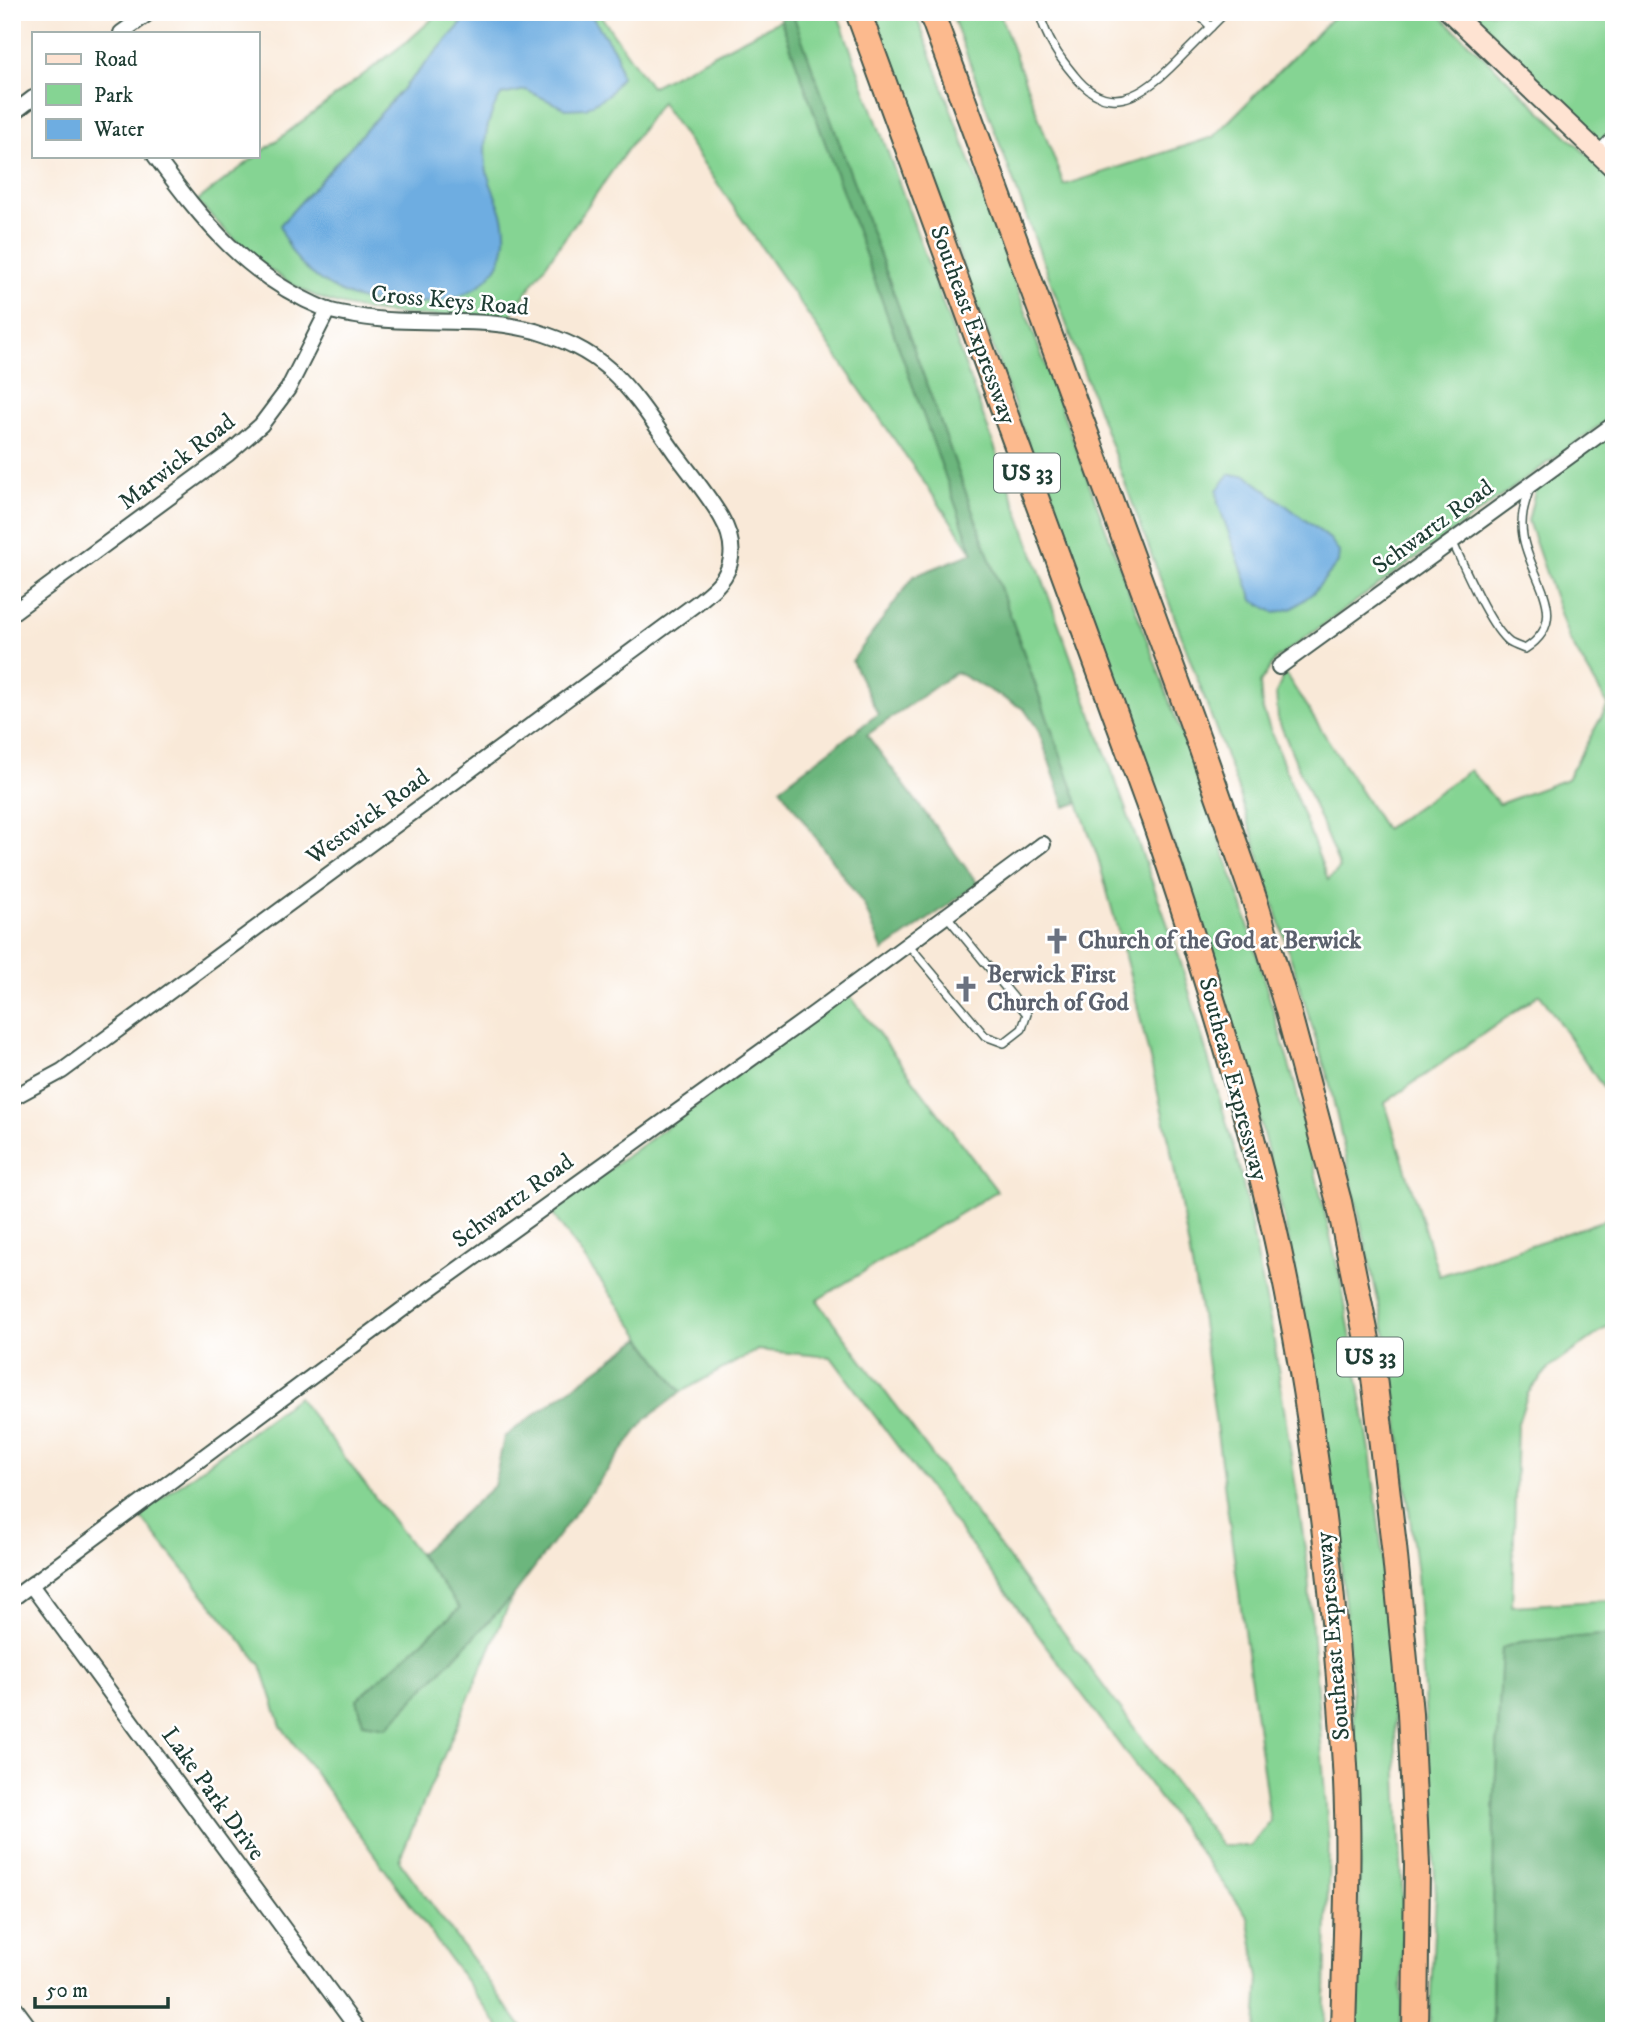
<svg xmlns="http://www.w3.org/2000/svg" width="1626" height="2043" font-family="'IM FELL DW Pica',serif">
<style>
.green{fill:#85d493;stroke:#528864;stroke-width:2}
.forest{fill:#6cb67d;stroke:#467a58;stroke-width:2}
.water{fill:#6eade1;stroke:#46758a;stroke-width:2}
.lines{fill:none;stroke-linecap:round;stroke-linejoin:round}
.lane-casing{stroke:#40574d;stroke-width:10}
.street-casing{stroke:#40574d;stroke-width:18}
.secondary-casing{stroke:#40574d;stroke-width:23}
.highway-casing{stroke:#40574d;stroke-width:28}
.lane{stroke:#fff;stroke-width:7}
.street{stroke:#fff;stroke-width:14}
.secondary{stroke:#fee3d2;stroke-width:19}
.highway{stroke:#fcba8e;stroke-width:24}
.labels{text-anchor:middle;dominant-baseline:central;stroke-width:5;stroke-linejoin:round;paint-order:stroke}
.shield{fill:#fff;stroke:#627771;stroke-width:2}
.shield-label{font-size:23px;font-weight:bold;fill:#1f3d34}
.street-label{font-size:24px;fill:#1f3d34;stroke:#fff}
.worship-label{font-size:24px;font-weight:bold;fill:#5b616d;stroke:#fff;text-anchor:start}
</style>
<rect width="100%" height="100%" fill="#fff"/>
<filter id="ink" filterUnits="userSpaceOnUse"><feTurbulence type="fractalNoise" baseFrequency=".0143" numOctaves="2"/><feDisplacementMap in="SourceGraphic" scale="14" xChannelSelector="R" yChannelSelector="G"/><feConvolveMatrix kernelMatrix="1 2 1 2 8 2 1 2 1" color-interpolation-filters="sRGB"/></filter>
<filter id="wash" filterUnits="userSpaceOnUse"><feTurbulence type="fractalNoise" baseFrequency=".00686" numOctaves="4" result="noise"/><feDisplacementMap in="SourceGraphic" scale="28" xChannelSelector="R" yChannelSelector="G"/><feGaussianBlur stdDeviation="1.57" result="paint"/><feColorMatrix in="noise" values="0 0 0 0 0 0 0 0 0 0 0 0 0 0 0 0 0 1.4 0 .05"/><feComposite in="paint" operator="in"/></filter>
<g filter="url(#wash)">
<rect width="100%" height="100%" fill="#f9e9d8"/>
<g class="green">
<path d="M440,12H598L651,87L781,20L973,553L661,102L509,317C453,316 393,319 338,304C281,289 236,243 197,201L409,40Z"/>
<path d="M792,12H837L1179,956L1240,1170L1273,1335L1307,1562L1329,1845L1324,2031H1256L1259,1978L1248,1917L831,1357L757,1350L681,1392L551,1212L848,993L997,1191L817,1300L1222,1846H1251L1270,1821L1201,1315L1169,1140L1130,975L1098,858Z"/>
<path d="M870,12H915L1182,735L1242,904L1295,1085L1342,1287L1370,1450L1390,1620L1403,1906L1401,2031H1356C1368,1768 1344,1504 1290,1247C1244,1030 1167,822 1091,615C1018,414 944,213 870,12Z"/>
<path d="M951,12H999L1064,185L1213,137L1338,12H1436L1614,180V415L1276,659L1260,683L1262,708L1328,880L1340,868L1278,719L1276,693L1285,673L1385,829L1470,770L1499,804L1567,779L1608,705L1569,639L1528,521L1536,487L1614,432V1104L1540,994L1385,1103L1439,1276L1602,1221L1614,1213V1322L1549,1368L1528,1393L1517,1426L1512,1606L1614,1600V1634L1520,1642L1502,1648L1494,1814L1492,2031H1429L1436,1893L1417,1575L1390,1354L1329,1081L1238,789Z"/>
<path d="M1461,12H1614V157Z"/>
<path d="M298,1397L460,1608L357,1699L363,1723L387,1727L512,1597L399,1860L525,2031H502L281,1726L261,1665L139,1515Z"/>
</g>
<g class="forest">
<path d="M778,12H792L1078,803L1065,807L1038,729L1024,709L956,672L867,735L978,884L883,951L864,905L780,788L878,714L852,661L914,576L973,553Z"/>
<path d="M641,1338L681,1392L646,1419L512,1597L387,1727L363,1723L357,1699L460,1608L419,1554L494,1486L504,1437Z"/>
<path d="M1614,1634V2031H1492L1494,1814L1502,1648L1520,1642Z"/>
</g>
<g class="water">
<path d="M472,12H589L616,53L621,77L609,94L586,108L566,109L526,90L501,95C487,117 483,140 486,166C488,185 501,203 504,222C512,269 476,298 432,302C404,304 370,306 343,293C310,277 291,260 280,225Z"/>
<path d="M1229,475H1246L1330,539L1339,552L1338,563L1313,593L1293,608L1275,613L1253,600L1218,503L1217,490Z"/>
</g>
</g>
<g filter="url(#ink)">
<g class="lines">
<g class="lane-casing">
<g id="lane">
<path d="M1042,12L1040,15C1047,39 1058,56 1074,75C1113,125 1152,87 1184,54C1198,40 1212,26 1226,12"/>
<path d="M1196,12L1211,27"/>
<path d="M1597,151L1614,133"/>
<path d="M1452,541C1464,566 1489,626 1509,642C1513,645 1520,647 1525,649C1574,618 1529,577 1523,536C1520,518 1524,505 1530,488"/>
<path d="M908,944L985,1036L1004,1043L1022,1029L1027,1014L946,915"/>
</g>
</g>
<g class="street-casing">
<g id="street">
<path d="M121,33L150,12"/>
<path d="M12,114L33,98"/>
<path d="M12,613L228,454L261,425L288,389L328,310"/>
<path d="M1279,667L1614,424"/>
<path d="M12,1098L62,1071L697,603C713,590 728,579 731,558C733,544 728,529 721,517C708,495 691,474 675,453C655,425 636,394 610,370C587,350 564,340 535,331C478,315 415,327 356,316C346,314 335,313 325,309C246,276 204,222 155,156"/>
<path d="M31,1585L359,2031"/>
<path d="M12,1599L411,1303L816,1012L1043,844"/>
<path d="M12,2004L32,2031"/>
</g>
</g>
<g class="secondary-casing">
<path id="secondary" d="M1450,12L1614,168"/>
</g>
<g class="highway-casing">
<g id="highway">
<path d="M858,12L1153,817C1189,923 1223,1030 1252,1138C1307,1344 1334,1569 1346,1782C1350,1865 1345,1948 1343,2031"/>
<path d="M931,12L1200,744L1255,901L1287,1007L1339,1202L1373,1369L1394,1546L1410,1713L1417,1865L1415,2031"/>
</g>
</g>
<use href="#lane" class="lane"/>
<use href="#street" class="street"/>
<use href="#secondary" class="secondary"/>
<use href="#highway" class="highway"/>
</g>
</g>
<defs>
<g id="church-bare" transform="scale(2.1)"><path d="M-1.2-6h2.4v3.5h3.3v2.4h-3.3V6h-2.4V-.1h-3.3v-2.4h3.3Z" fill="#6b7280" stroke="#fff" stroke-width="2.5" paint-order="stroke"/></g>
</defs>
<g fill-rule="evenodd">
<use href="#church-bare" x="1057" y="941"/>
<use href="#church-bare" x="966" y="989"/>
</g>
<g class="labels">
<g class="shield">
<rect x="994" y="453.5" width="66" height="39" rx="5"/>
<rect x="1337" y="1337.5" width="66" height="39" rx="5"/>
</g>
<g class="shield-label">
<text x="1027" y="473">US 33</text>
<text x="1370" y="1357">US 33</text>
</g>
<g class="street-label">
<text transform="translate(450 301) rotate(5)">Cross Keys Road</text>
<text transform="translate(973 325) rotate(70)">Southeast Expressway</text>
<text transform="translate(177 462) rotate(-38)">Marwick Road</text>
<text transform="translate(1433 527) rotate(-36)">Schwartz Road</text>
<text transform="translate(368 817) rotate(-36)">Westwick Road</text>
<text transform="translate(1233 1079) rotate(75)">Southeast Expressway</text>
<text transform="translate(513 1201) rotate(-36)">Schwartz Road</text>
<text transform="translate(1333 1636) rotate(-95)">Southeast Expressway</text>
<text transform="translate(213 1794) rotate(54)">Lake Park Drive</text>
</g>
<g class="worship-label">
<text x="1078" y="941">Church of the God at Berwick</text>
<text x="987" y="975">Berwick First<tspan x="987" dy="28">Church of God</tspan></text>
</g>
</g>
<rect width="1626" height="2043" fill="none" stroke="#fff" stroke-width="42"/>
<rect x="32" y="32" width="228" height="126" fill="#ffffff" stroke="#a5b1ae" stroke-width="2"/>
<rect x="46" y="54" width="35" height="10" fill="#fee3d2" stroke="#a5b1ae" stroke-width="2"/>
<text x="94" y="66" font-size="21" fill="#1f3d34">Road</text>
<rect x="46" y="84" width="35" height="21" fill="#85d493" stroke="#a5b1ae" stroke-width="2"/>
<text x="94" y="102" font-size="21" fill="#1f3d34">Park</text>
<rect x="46" y="119" width="35" height="21" fill="#6eade1" stroke="#a5b1ae" stroke-width="2"/>
<text x="94" y="136" font-size="21" fill="#1f3d34">Water</text>
<path d="M35 1997v10h133v-10" fill="none" stroke="#1f3d34" stroke-width="3.5"/>
<text x="46" y="1997" font-size="21" fill="#1f3d34" stroke="#ffffff" stroke-width="5" paint-order="stroke">50 m</text>
</svg>
